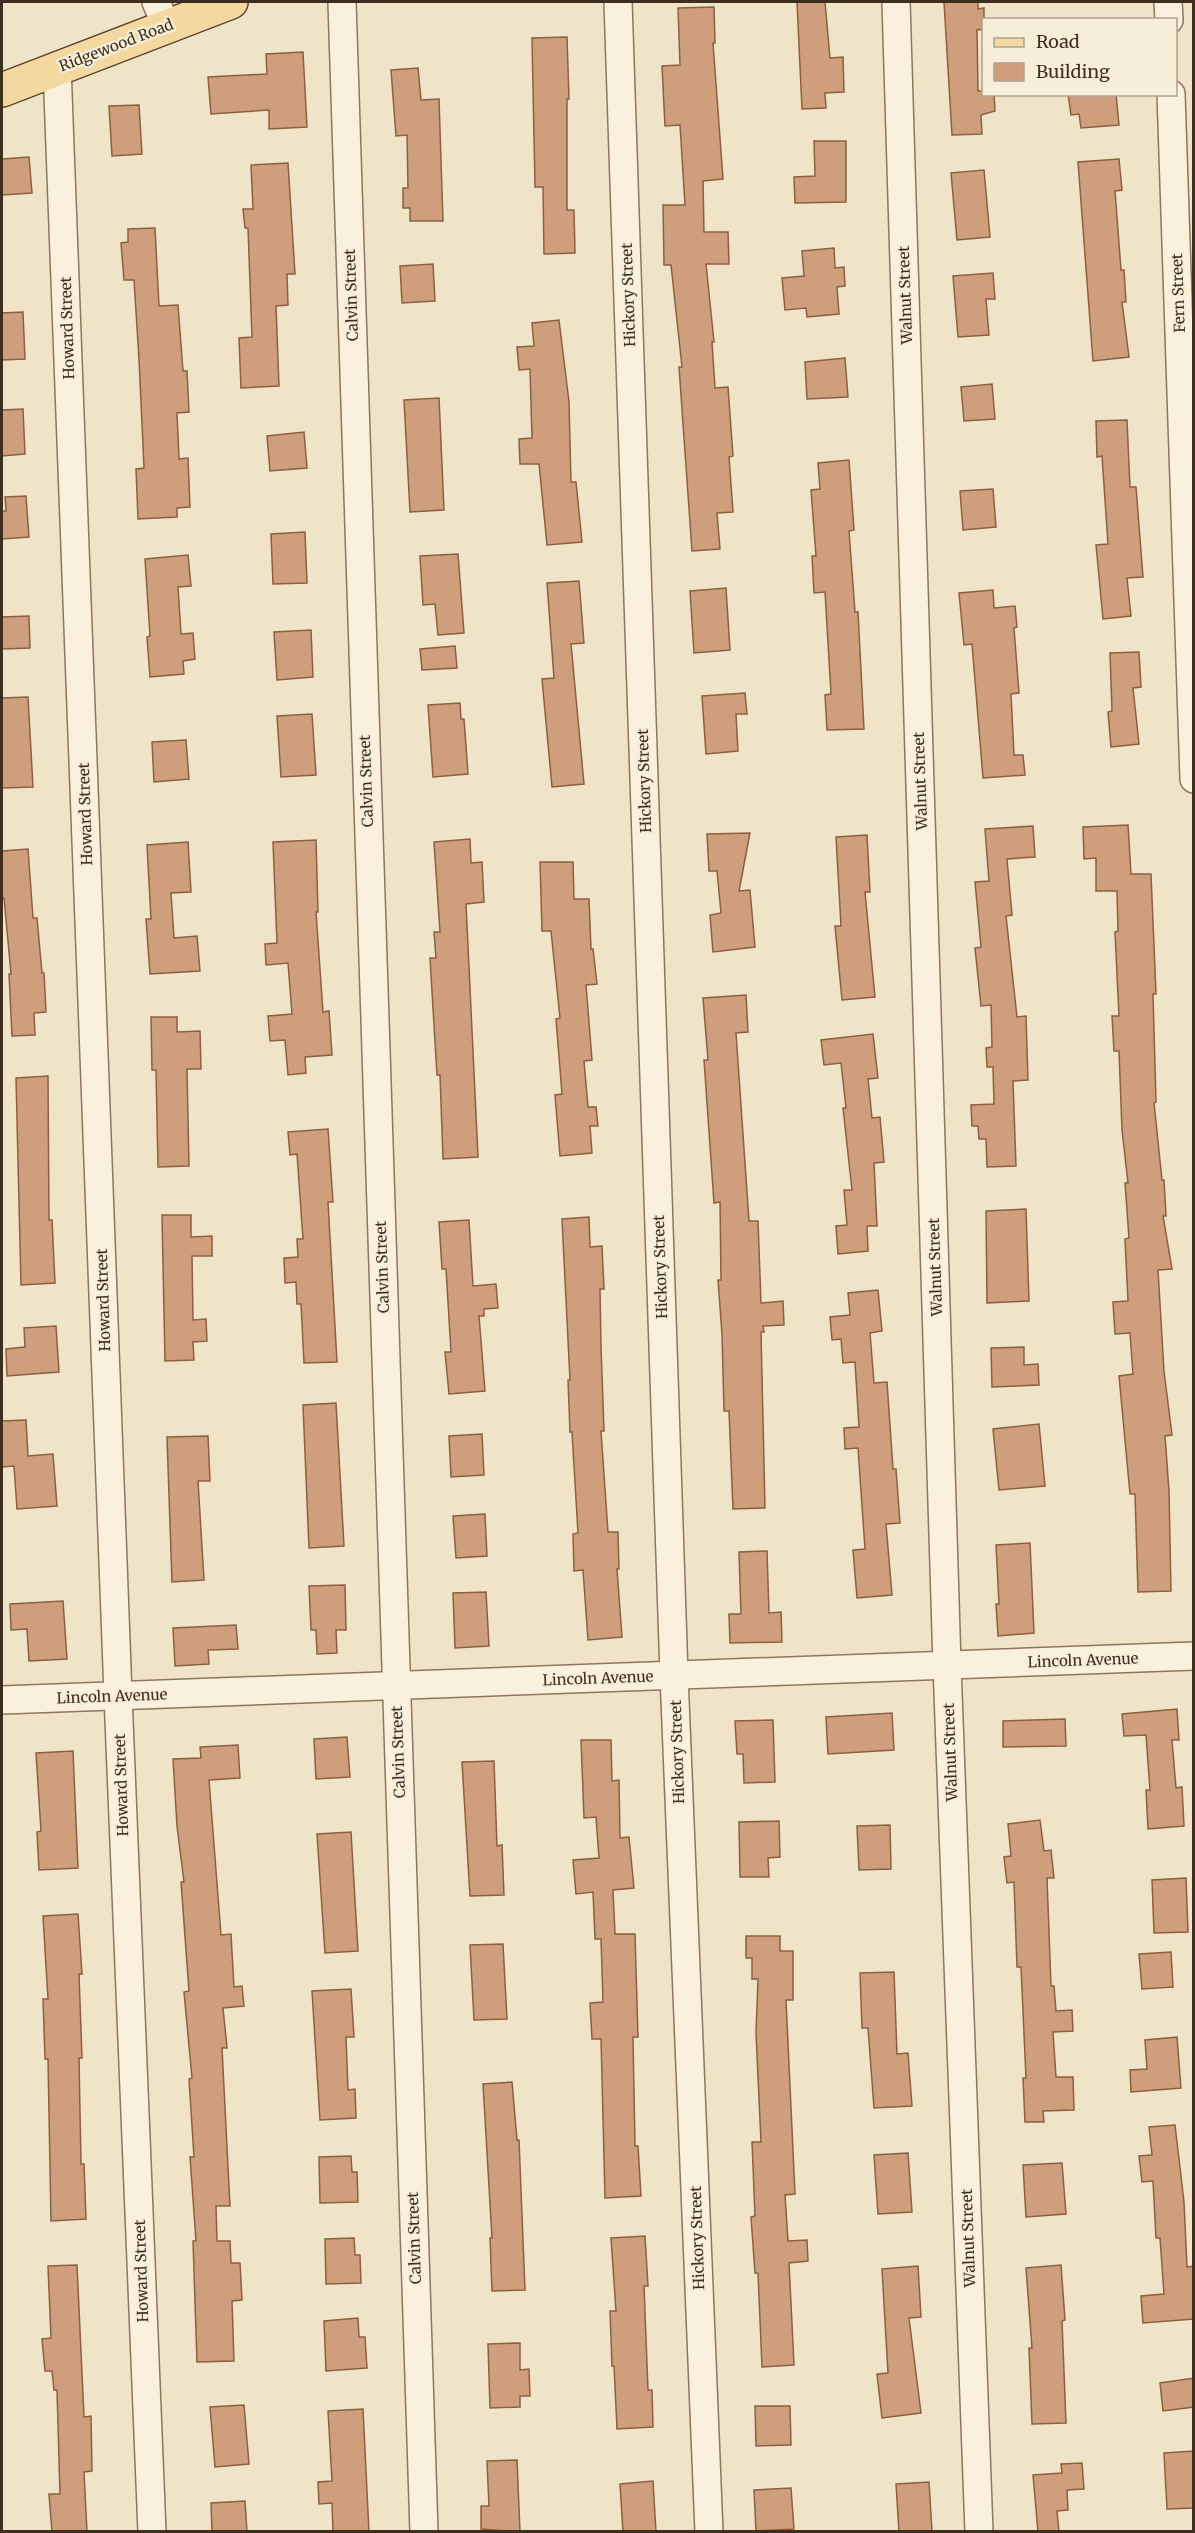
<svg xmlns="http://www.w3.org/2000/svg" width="1195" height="2533" font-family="Merriweather,serif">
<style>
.building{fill:#cf9f7d;stroke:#8d5f41;stroke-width:1.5}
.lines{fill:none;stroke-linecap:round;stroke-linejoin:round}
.minor-casing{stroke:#8d765c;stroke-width:30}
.major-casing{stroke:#5b4430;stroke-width:36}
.minor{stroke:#faf1dc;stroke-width:27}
.major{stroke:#f3d9a0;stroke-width:33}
.labels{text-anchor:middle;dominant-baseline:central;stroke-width:4.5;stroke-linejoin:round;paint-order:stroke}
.street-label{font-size:15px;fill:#3d2e20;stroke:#f7eed8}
</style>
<rect width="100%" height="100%" fill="#f0e4c8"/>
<g class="building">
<path d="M797,2H825L830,58L843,57L844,92L825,93L826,108L802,109Z"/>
<path d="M944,2H978V9L984,8V29L977,30L978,91H984V94H994L995,111L981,115L982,134L952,135Z"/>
<path d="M714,7L715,43H713L723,179L703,181L704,232H728L729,264H706L714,342H712L715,388L728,387L733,456L729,457L733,512L717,513L720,549L692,551L679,367H682L671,265H664L663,205H685L680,125L665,126L662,66L680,65L678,8Z"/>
<path d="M567,37L569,99H567V210H574L575,253L544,254L543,187H535L532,38Z"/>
<path d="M303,52L307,127L269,129V110L211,114L208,77L267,74L266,54Z"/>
<path d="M418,68L421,100L439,99L443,221H410V208H403V188H408L407,135L396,136L391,70Z"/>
<path d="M1068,94H1116L1119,125L1081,128L1079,114L1071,115Z"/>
<path d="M139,105L142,154L112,156L109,106Z"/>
<path d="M814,141H846V202L795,203L794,177L815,176Z"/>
<path d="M29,157L32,193L2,195V159Z"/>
<path d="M1119,159L1122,190L1115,191L1121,270H1124L1126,302H1122L1129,357L1093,361L1078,162Z"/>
<path d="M288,163L295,274H287L288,305L276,306L279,386L241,388L239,338L252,337L248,228H245L243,209H253L251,165Z"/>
<path d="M984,170L990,237L957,240L951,173Z"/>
<path d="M155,228L159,306L178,305L183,371H187L189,412L177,413L179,459L188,458L190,507L177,508V517L138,519L136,469L144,468L139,359L134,280H124L121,243L128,242V229Z"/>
<path d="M834,248L835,268L844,267L845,286L837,287L839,314L807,317L806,308L785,310L782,278L804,276L802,251Z"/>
<path d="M433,264L435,301L402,303L400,266Z"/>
<path d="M993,273L995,299H986L989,335L958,337L953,276Z"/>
<path d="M23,312L25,359L2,360V313Z"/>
<path d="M559,320L569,402L571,482H576L582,542L547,545L539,464H520L519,439L532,438L530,369L519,370L517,347L534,346L532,323Z"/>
<path d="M845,358L848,397L807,399L805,362Z"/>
<path d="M992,384L995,419L964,421L961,387Z"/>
<path d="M439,398L444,510L410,512L404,400Z"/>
<path d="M23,409L25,454L2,456V410Z"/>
<path d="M1127,420L1130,487H1136L1143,577L1127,578L1131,616L1103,619L1096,545L1108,544L1102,456L1097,457L1096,421Z"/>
<path d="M304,432L307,468L270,471L267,436Z"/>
<path d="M849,460L854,530L849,531L855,612H858L864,729L827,730L825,695L831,694L825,592L814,593L812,556H816L811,490L820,489L818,463Z"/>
<path d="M993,489L996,527L963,530L960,491Z"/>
<path d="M26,496L29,537L2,539V511H6L5,497Z"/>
<path d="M305,532L307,583L273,584L271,534Z"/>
<path d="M458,554L464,633L438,635L435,604L423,605L420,556Z"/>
<path d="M188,555L191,586L178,587L181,634L193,633L195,659L183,661L184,674L150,677L147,637L150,636L145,559Z"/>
<path d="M579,581L584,643L571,644L584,784L552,787L542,679L554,678L547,583Z"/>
<path d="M726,588L730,650L694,653L690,591Z"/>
<path d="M993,590L994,608L1015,606L1017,627L1014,628L1019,693L1011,694L1014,755H1023L1025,775L983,778L972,644L964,645L959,593Z"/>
<path d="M29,616L30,648L2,649V617Z"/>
<path d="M311,630L313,677L277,680L274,632Z"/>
<path d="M455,646L457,668L422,670L420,649Z"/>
<path d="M1139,652L1141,687L1133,688L1139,744L1111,747L1108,712L1112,711L1110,653Z"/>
<path d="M745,693L747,714H736L738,751L706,754L702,696Z"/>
<path d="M28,697L33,787L2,788V698Z"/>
<path d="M460,703L461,719H464L468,774L433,777L428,705Z"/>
<path d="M312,714L316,775L281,777L277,716Z"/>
<path d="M186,740L189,779L154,782L152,742Z"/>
<path d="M1128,825L1131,874H1151L1156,994H1153L1156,1102L1154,1103L1162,1180H1164L1166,1216H1163L1172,1269L1158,1270L1164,1371L1172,1435L1165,1436L1169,1491L1171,1591L1138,1592L1135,1494H1130L1119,1376L1133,1374L1130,1333L1115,1334L1113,1302L1128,1301L1125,1239L1129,1238L1125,1183H1128L1122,1130L1119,1051H1114L1112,1016H1119L1115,932L1118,931L1117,891H1096V858L1084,859L1083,827Z"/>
<path d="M1033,826L1035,857L1007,859L1012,915L1006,916L1017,1017L1026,1016L1028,1080L1013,1081L1016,1166L987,1167L986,1139H979L978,1126H972L971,1105L994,1104L993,1067H987L986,1048L992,1047L991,1005L981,1006L975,948L981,947L975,882L989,881L985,829Z"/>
<path d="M750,833L739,891L750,890L755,947L713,952L710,915L721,913L717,871H709L707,834Z"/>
<path d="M867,835L870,892H865L875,997L842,1000L835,926H841L836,837Z"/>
<path d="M470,839L471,863L482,862L484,902L466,904L478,1157L443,1159L440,1075H437L430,958H436L434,932H440L434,842Z"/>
<path d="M316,840L318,912H316L323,1012L329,1011L332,1055L305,1057L306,1073L288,1075L285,1040L270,1041L268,1016L292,1014L288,963L266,965L265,944L277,943L273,842Z"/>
<path d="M188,842L191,892L171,893L174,938L197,936L200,971L150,974L146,919H151L147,845Z"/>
<path d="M28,849L33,918H37L42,973H44L46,1012L34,1013L35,1035L12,1036L9,974H11L4,898H2V851Z"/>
<path d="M540,862H573L574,899H589L591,949H593L597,984L586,985L592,1060L584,1061L588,1107H596L598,1126H590L592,1153L560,1156L555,1095L562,1094L556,1019L560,1018L551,931H542Z"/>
<path d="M746,995L748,1032L736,1033L749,1221H758L761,1303L783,1301L784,1325L763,1326L764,1332H761L765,1508L733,1509L729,1411H724L722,1334L718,1280H721L720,1202L714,1203L704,1060H708L703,998Z"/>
<path d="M151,1017H177V1032L200,1031L201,1069H187L189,1166L158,1167L156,1070H152Z"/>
<path d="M873,1034L878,1078L868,1079L872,1118L880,1117L884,1162L874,1163L877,1226H867L868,1251L838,1254L836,1226L847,1225L844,1190H852L843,1108H846L841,1063L824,1065L821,1040Z"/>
<path d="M48,1076L49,1220H52L55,1283L21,1285L16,1078Z"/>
<path d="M328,1129L333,1202H328L337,1362L304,1363L301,1304H297L296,1282L285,1283L284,1258L298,1257L297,1239H303L297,1154L290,1155L288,1132Z"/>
<path d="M1026,1209L1029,1301L987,1303L986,1211Z"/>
<path d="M162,1215H191V1237L212,1236V1256H192L193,1320L206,1319L207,1341L193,1342L194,1360L165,1361Z"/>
<path d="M589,1217L590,1247L602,1246L604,1289H600L601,1346L604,1431H601L608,1532H618L619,1569H617L622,1637L588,1640L583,1570L574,1571L573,1534L578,1533L572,1432H570L568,1380H570L562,1219Z"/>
<path d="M469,1220L473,1286L496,1284L498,1308L484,1309V1316H479L485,1391L449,1394L445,1352H451L446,1269H442L439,1222Z"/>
<path d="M878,1290L882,1331L870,1333L874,1383L887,1382L893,1469H896L900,1523L886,1524L892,1595L857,1598L853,1550L865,1549L858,1448L845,1449L844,1428L859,1427L855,1362L843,1363L841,1339L832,1340L830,1317L850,1315L848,1293Z"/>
<path d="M56,1326L59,1372L7,1376L6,1349L25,1347L24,1328Z"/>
<path d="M1024,1347V1365L1038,1364L1039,1385L992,1387L991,1348Z"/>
<path d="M336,1403L344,1546L309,1548L303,1405Z"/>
<path d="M26,1420L28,1456L53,1454L57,1506L17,1509L14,1466L2,1467V1421Z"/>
<path d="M1039,1424L1045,1486L999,1490L993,1429Z"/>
<path d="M482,1434L484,1475L451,1477L449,1436Z"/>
<path d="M208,1436L210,1481H198L204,1580L172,1582L167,1437Z"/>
<path d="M485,1514L487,1556L456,1558L453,1516Z"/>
<path d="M1030,1543L1034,1633L998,1636L996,1604H999L996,1545Z"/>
<path d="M767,1551L769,1613L781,1612L782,1642L730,1643L729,1614H741L739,1552Z"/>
<path d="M345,1585L346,1630H336L337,1653L317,1654L316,1630H311L309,1586Z"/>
<path d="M486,1592L489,1646L455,1648L453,1593Z"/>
<path d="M63,1601L67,1659L29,1661L27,1629L11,1630L10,1604Z"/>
<path d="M236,1625L238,1649L208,1650L209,1664L175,1666L173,1628Z"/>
<path d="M1177,1709L1179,1740H1172L1176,1788L1182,1787L1184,1826L1148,1829L1146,1790H1150L1146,1735L1124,1736L1122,1714Z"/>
<path d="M892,1713L894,1750L828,1754L826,1717Z"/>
<path d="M1065,1719L1066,1746L1003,1747V1721Z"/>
<path d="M773,1720L775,1782L744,1783L743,1754H737L735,1721Z"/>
<path d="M347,1737L350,1777L316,1779L314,1739Z"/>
<path d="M581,1740H611L612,1781L619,1780L620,1838L629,1837L634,1888L613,1890L615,1934H635L638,2037H633L635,2146H638L641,2196L605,2198L601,2039H592L590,2003L603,2002L601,1939H595L593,1892L576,1894L573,1860L599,1858L596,1817L584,1818Z"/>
<path d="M238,1745L240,1778L209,1780L221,1935L231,1934L234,1987L242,1986L244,2006L223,2008L227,2048H222L230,2206H216L217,2241H230L231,2263H240L242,2300L232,2301L234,2361L197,2362L193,2241H196L190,2157H194L189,2079L192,2078L184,1992L189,1991L181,1882H184L177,1826L173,1759L201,1758L200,1747Z"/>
<path d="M73,1751L78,1868L39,1870L37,1832L41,1831L36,1753Z"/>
<path d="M494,1761L497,1846L502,1845L504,1895L470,1896L462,1762Z"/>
<path d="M1040,1820L1044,1851L1051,1850L1054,1878H1047L1051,1986H1054L1056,2011L1072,2010L1073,2031L1053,2032L1056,2077H1073L1074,2110L1043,2111L1044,2122H1025L1023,2078H1026L1021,1967H1017L1014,1882L1007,1883L1004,1857L1011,1856L1008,1824Z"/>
<path d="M779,1821L780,1857L768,1858L769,1877H740L739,1822Z"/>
<path d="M890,1825L891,1869L859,1870L857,1826Z"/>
<path d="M351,1832L358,1951L325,1953L317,1834Z"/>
<path d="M1186,1878L1188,1932L1154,1933L1152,1880Z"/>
<path d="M78,1914L82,1974H79L82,2058H79L81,2164H84L86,2219L51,2221L48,2059H45L43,1999H48L43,1916Z"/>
<path d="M746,1936H780V1951H793V2000H786L795,2194L785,2195L788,2241L807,2240L808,2261L789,2263L794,2365L762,2367L758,2273H755L751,2217L755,2216L752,2142H761L756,2033L758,1979H752V1958H746Z"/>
<path d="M503,1944L507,2019L474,2020L470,1945Z"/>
<path d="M1171,1952L1173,1987L1142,1989L1139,1954Z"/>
<path d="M894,1972L897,2054L908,2053L912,2106L874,2108L868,2028H862L860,1973Z"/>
<path d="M351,1989L354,2037H346L348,2090L355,2089L356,2118L320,2120L312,1991Z"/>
<path d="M1177,2037L1181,2088L1131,2092L1130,2070L1147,2069L1145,2040Z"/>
<path d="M512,2082L517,2140H519L525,2290L492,2291L490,2238H492L483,2084Z"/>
<path d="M1175,2125L1184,2202L1187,2267L1194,2266V2319L1143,2323L1141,2296L1164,2294L1160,2238H1156L1153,2181L1142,2182L1139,2156L1152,2155L1149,2127Z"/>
<path d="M908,2153L912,2212L878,2214L874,2155Z"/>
<path d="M351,2156L352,2172H357L358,2202L320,2203L319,2157Z"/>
<path d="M1062,2163L1066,2214L1026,2217L1023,2165Z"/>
<path d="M645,2236L648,2286H644L648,2390H652L653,2427L617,2429L614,2366H612L610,2311H616L611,2238Z"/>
<path d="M354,2238L355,2255H360L361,2283L326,2284L325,2239Z"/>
<path d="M77,2265L84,2417L91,2416L92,2471L84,2472L87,2532H52L49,2494H60L57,2390H54L52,2371H45L42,2339L51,2338L48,2266Z"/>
<path d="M1061,2265L1065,2320L1062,2321L1066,2423L1032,2424L1029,2348H1032L1026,2268Z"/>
<path d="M918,2266L921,2317L909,2318L921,2413L882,2418L877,2374L888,2373L882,2269Z"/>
<path d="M358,2318L359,2337H365L367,2368L326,2371L324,2321Z"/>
<path d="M520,2343V2370L529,2369L530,2396H520V2407L490,2408L488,2344Z"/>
<path d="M1194,2378V2407L1163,2411L1160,2383Z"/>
<path d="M244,2405L249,2464L215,2467L210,2407Z"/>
<path d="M755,2406H790L791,2445L756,2446Z"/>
<path d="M363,2409L369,2532H333L332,2503L319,2504L318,2482L332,2481L328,2411Z"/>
<path d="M1194,2451V2508L1167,2509L1164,2453Z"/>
<path d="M517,2460L520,2532L481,2529V2506H489L487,2461Z"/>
<path d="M1082,2463L1084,2489L1067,2490L1068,2510L1057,2511L1059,2532H1038L1033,2475L1062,2473L1061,2464Z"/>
<path d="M653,2481L656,2532H623L620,2484Z"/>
<path d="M929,2482L932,2532H899L896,2484Z"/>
<path d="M791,2488L794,2529L756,2531L754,2490Z"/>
<path d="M245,2501L247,2532H212L211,2503Z"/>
</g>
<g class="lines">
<g class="minor-casing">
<g id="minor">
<path d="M156,2L166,25"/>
<path d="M342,2L424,2532"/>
<path d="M618,2L674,1675L709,2532"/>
<path d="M896,2L947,1665L979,2532"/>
<path d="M1168,2L1169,20"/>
<path d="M57,67L118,1695L152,2532"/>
<path d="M1171,94L1194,779"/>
<path d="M2,1700L1194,1656"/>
</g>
</g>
<g class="major-casing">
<path id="major" d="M2,90L231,2"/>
</g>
<use href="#minor" class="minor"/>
<use href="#major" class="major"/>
</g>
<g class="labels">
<g class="street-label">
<text transform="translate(116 45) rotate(-21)">Ridgewood Road</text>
<text transform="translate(1178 293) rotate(-92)">Fern Street</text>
<text transform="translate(351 295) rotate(-92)">Calvin Street</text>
<text transform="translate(628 295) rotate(-92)">Hickory Street</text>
<text transform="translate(905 295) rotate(-92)">Walnut Street</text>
<text transform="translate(67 328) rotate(-92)">Howard Street</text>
<text transform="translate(366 781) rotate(-92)">Calvin Street</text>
<text transform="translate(644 781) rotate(-92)">Hickory Street</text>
<text transform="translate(920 781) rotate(-92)">Walnut Street</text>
<text transform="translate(85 814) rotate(-92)">Howard Street</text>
<text transform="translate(382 1267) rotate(-92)">Calvin Street</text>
<text transform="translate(660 1267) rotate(-92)">Hickory Street</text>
<text transform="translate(935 1267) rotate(-92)">Walnut Street</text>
<text transform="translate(103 1300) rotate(-92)">Howard Street</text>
<text transform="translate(1083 1660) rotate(-2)">Lincoln Avenue</text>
<text transform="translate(598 1678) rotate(-2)">Lincoln Avenue</text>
<text transform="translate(112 1696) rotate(-2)">Lincoln Avenue</text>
<text transform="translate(398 1752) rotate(-92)">Calvin Street</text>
<text transform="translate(677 1752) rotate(-92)">Hickory Street</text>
<text transform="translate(950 1752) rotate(-92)">Walnut Street</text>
<text transform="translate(121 1785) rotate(-92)">Howard Street</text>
<text transform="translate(414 2238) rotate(-92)">Calvin Street</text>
<text transform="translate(697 2238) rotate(-92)">Hickory Street</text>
<text transform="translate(968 2238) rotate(-92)">Walnut Street</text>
<text transform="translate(141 2271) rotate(-92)">Howard Street</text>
</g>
</g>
<rect width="1195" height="2533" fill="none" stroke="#3d2e20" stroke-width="6"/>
<rect x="982" y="18" width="195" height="78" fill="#f7eed8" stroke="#ada18e" stroke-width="1.5"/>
<rect x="994" y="38" width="30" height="9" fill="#f3d9a0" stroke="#ada18e" stroke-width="1.5"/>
<text x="1036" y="48" font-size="18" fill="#3d2e20">Road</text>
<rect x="994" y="63" width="30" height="18" fill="#cf9f7d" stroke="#ada18e" stroke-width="1.5"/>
<text x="1036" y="78" font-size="18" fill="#3d2e20">Building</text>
</svg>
